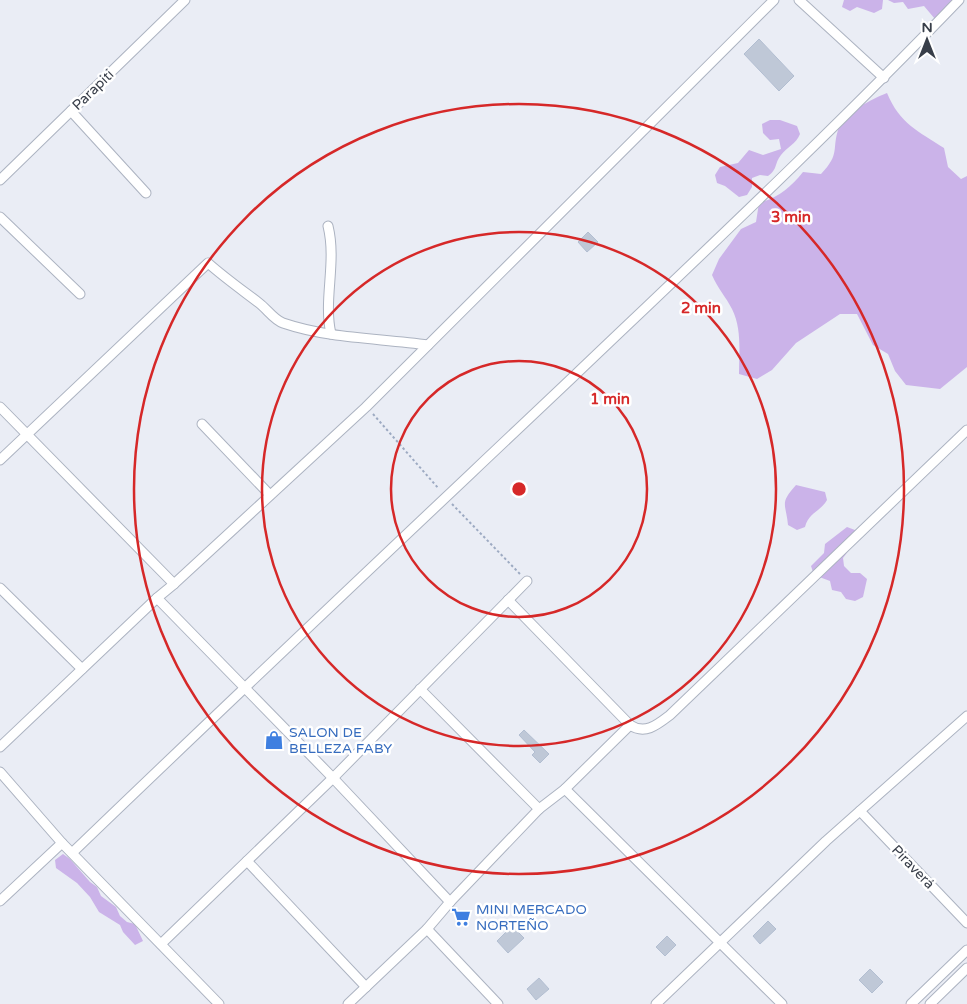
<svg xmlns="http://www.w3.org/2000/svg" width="967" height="1004" font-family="'Varela Round',sans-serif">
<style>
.green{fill:#cbb3e9}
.building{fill:#bfc8d7;stroke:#b2bed1}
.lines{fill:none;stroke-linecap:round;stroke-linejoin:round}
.minor-casing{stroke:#acb3c1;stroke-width:11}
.path{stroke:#9daac2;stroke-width:2;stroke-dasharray:2.5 2.5;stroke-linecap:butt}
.minor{stroke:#fff;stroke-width:9}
.ring{fill:none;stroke:#d62828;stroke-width:2.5}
.labels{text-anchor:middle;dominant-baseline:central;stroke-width:5;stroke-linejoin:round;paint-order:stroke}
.street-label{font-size:14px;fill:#383e49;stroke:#fff}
.shop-label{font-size:14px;fill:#366cbe;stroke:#fff;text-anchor:start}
.centre{fill:#d62828;stroke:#fff;stroke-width:2.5}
.ring-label{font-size:15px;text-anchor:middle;font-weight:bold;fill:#d62828;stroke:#fff;stroke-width:5;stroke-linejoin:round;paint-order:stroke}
</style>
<rect width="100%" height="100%" fill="#eaedf5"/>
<g class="green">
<path d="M844,0H883L882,9L874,13L857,7L850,11L842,7Z"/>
<path d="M888,0H957L935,19L924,6L908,9L903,2L894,3Z"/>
<path d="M887,93C900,124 918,131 944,148L948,167L961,179L967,176V367L940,389L906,385L895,371L888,354L873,345L857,314H840L796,343L772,370L757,379L739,374C739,352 742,329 732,309C726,297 718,289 712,275L719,259L741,229L756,222L759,203C779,197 790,188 803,172L821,174C841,153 831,150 839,127C846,112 872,99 887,93Z"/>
<path d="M770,120H780L797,126L800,134C796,144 787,147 781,155C774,164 778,169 768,176L760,175L752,178V187L747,195L739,197L725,186L717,183L715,175L720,167L738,163L749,150L763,155L781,149L779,139L770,140L763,133L762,124Z"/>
<path d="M796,485L825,492L827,500C820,512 809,512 805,527L797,530L788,525C786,503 779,504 796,485Z"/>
<path d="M847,527L855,530L857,539L843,558L844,566L851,573H860L867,579L863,597L855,601L846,599L841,592L832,590L830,581L814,575L811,566L824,553L825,544Z"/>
<path d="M63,854L70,859L90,882L97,887L101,896L116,907L120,916L127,922L135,924L143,941L135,945L123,932L120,925L99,912L90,897L77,883L56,868L55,860Z"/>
</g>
<g class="building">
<path d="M759,39L794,76L779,91L744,54Z"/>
<path d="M588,232L598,242L587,252L578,242Z"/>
<path d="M524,730L549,754L540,763L532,755L535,752L519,735Z"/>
<path d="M768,921L776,929L760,944L753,936Z"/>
<path d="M512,926L524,938L508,953L497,941Z"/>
<path d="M667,936L676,945L665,956L656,947Z"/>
<path d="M870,969L883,982L872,993L859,980Z"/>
<path d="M539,978L549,989L536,1000L527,989Z"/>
</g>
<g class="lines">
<g class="minor-casing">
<g id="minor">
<path d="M799,0L884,78"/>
<path d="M71,111L146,193"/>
<path d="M0,180L185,0"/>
<path d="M0,217L80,294"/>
<path d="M328,226C337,263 323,299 331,334"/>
<path d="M0,407L174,584L157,598L333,778L450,902L427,929L348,1004"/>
<path d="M202,424L270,495"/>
<path d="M0,460L208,263C225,278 242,290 259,303C267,309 274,320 283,323C330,339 380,338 428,345"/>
<path d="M174,584L366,407L774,0"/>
<path d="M0,588L82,669"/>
<path d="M420,689L539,809"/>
<path d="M630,725C645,735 657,725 670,715L967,430"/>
<path d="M0,747L157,598"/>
<path d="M0,772L62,843L219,1004"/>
<path d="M565,789L782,1004"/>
<path d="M860,811L967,923"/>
<path d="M72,853C238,693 406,535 574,376C704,252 835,129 959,0"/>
<path d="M247,861L366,987"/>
<path d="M0,901L62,843"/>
<path d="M450,902L539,809L565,789L630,725L508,600"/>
<path d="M427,929L498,1004"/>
<path d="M161,944L333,778L527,581"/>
<path d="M656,1004L826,841L967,716"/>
<path d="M911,1004L967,950"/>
<path d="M930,1004L967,968"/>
</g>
</g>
<g class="path">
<path d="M373,414L439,489"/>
<path d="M452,504L520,574"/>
</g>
<use href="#minor" class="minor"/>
</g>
<g class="ring">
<circle cx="519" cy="489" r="128"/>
<circle cx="519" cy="489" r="257"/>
<circle cx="519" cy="489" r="385"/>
</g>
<defs>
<g id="shop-bare" transform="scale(1.5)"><path d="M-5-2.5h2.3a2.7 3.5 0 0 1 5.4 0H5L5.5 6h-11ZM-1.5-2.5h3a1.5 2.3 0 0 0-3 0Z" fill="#3f7fe0" stroke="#fff" stroke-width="2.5" paint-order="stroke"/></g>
<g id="supermarket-bare" transform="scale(1.5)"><path d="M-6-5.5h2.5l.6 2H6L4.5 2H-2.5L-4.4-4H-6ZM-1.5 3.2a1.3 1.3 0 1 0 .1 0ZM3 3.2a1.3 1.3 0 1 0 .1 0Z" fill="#3f7fe0" stroke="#fff" stroke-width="2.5" paint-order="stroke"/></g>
</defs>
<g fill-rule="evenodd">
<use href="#shop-bare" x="274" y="740"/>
<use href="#supermarket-bare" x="461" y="917"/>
</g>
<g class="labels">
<g class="street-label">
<text transform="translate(93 90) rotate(-44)">Parapiti</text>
<text transform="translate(913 867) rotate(46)">Piraverá</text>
</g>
<g class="shop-label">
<text x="289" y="732">SALON DE<tspan x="289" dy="16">BELLEZA FABY</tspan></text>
<text x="476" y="909">MINI MERCADO<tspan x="476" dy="16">NORTEÑO</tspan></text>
</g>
</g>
<circle cx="519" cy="489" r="8" class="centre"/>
<g class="ring-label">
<text x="791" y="222">3 min</text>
<text x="701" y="313">2 min</text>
<text x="610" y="404">1 min</text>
</g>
<g transform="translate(927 40)" stroke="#ffffff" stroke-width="4" paint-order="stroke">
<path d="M0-4L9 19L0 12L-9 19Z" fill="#383e49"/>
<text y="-8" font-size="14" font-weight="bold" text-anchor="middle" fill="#383e49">N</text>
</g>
</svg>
